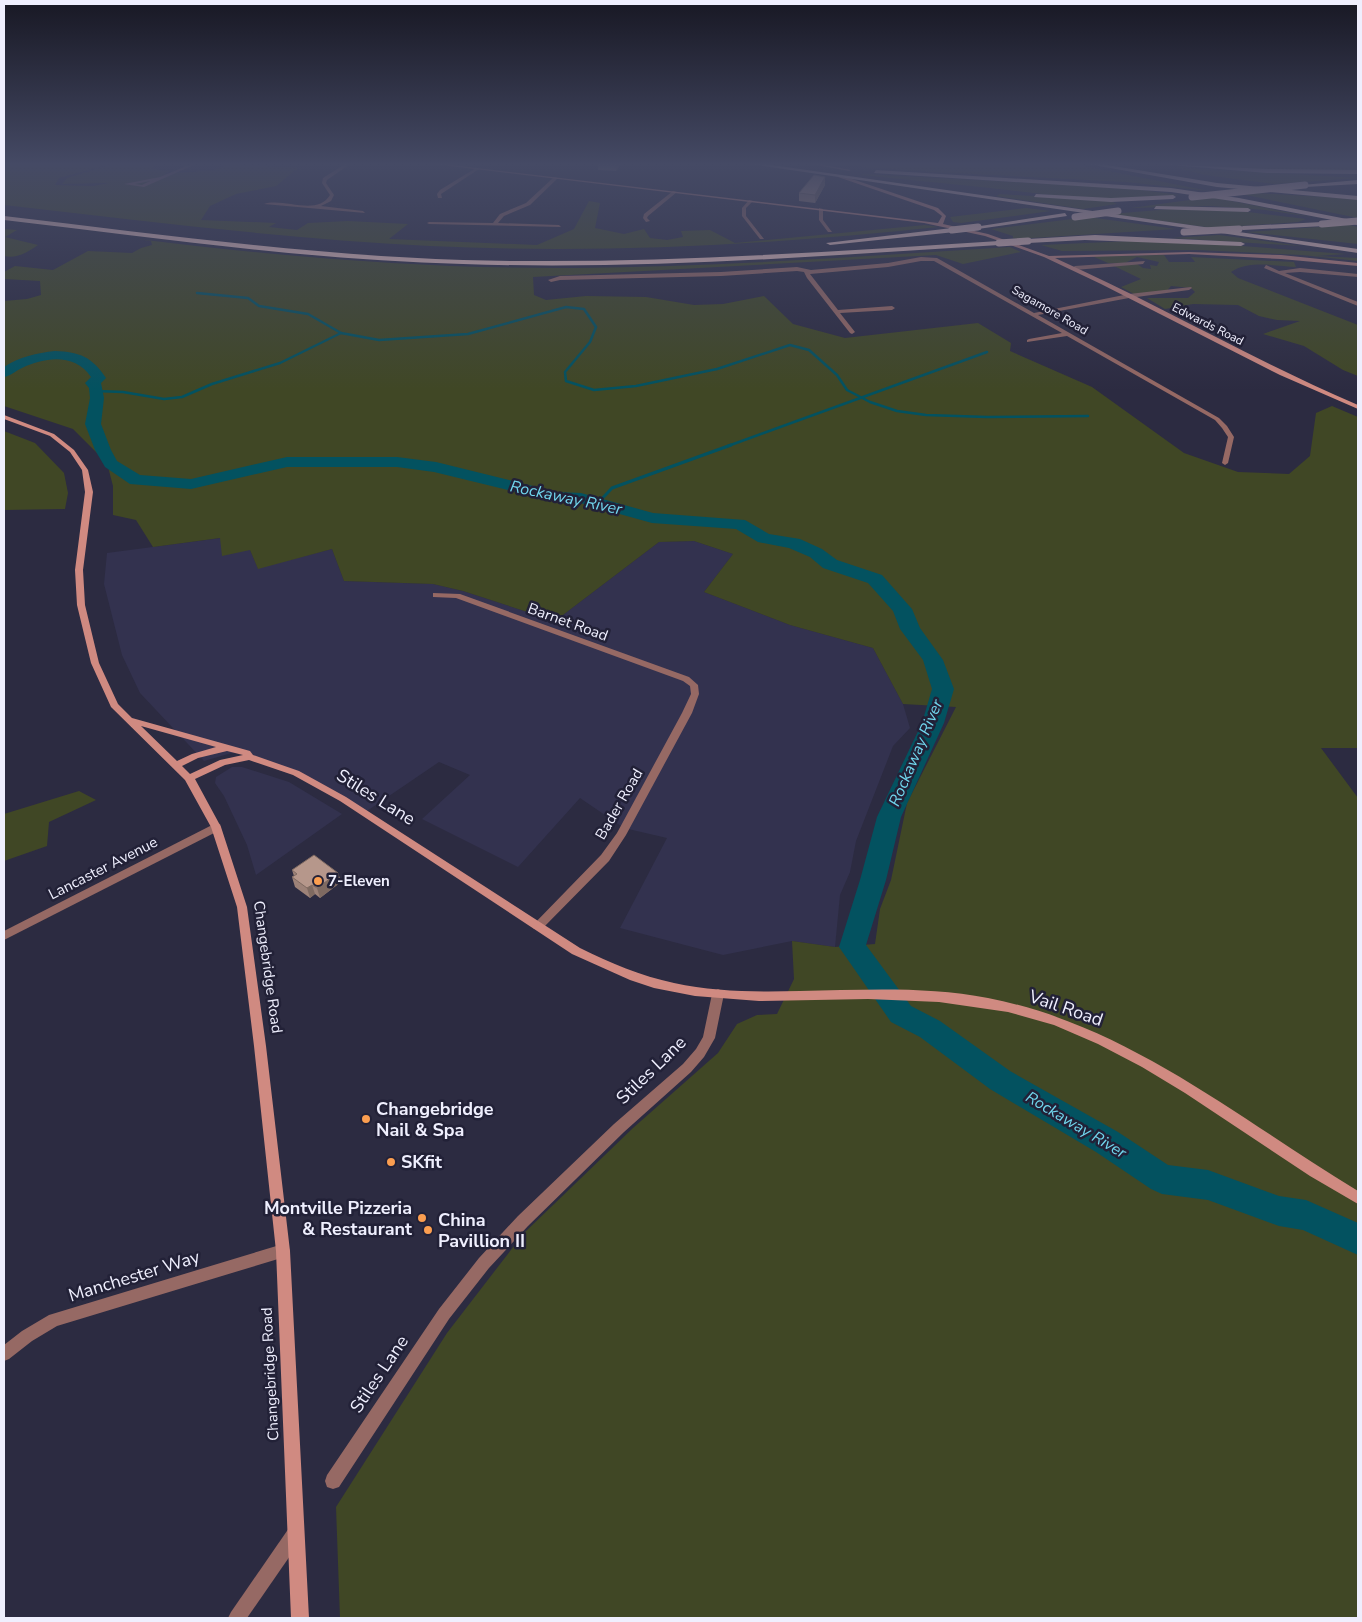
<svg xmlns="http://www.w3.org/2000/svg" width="1362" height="1622" font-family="'Nunito Sans',sans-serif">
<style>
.built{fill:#33324f}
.green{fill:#404725}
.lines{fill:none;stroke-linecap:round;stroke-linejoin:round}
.stream-far1{stroke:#035260;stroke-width:2.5}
.stream{stroke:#035260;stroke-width:3}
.river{fill:#035260;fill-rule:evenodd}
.street{fill:#966964;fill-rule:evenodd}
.secondary{fill:#d08a81;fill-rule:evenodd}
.highway{fill:#fccfc9;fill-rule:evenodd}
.highway-bridge{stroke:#fccfc9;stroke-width:7}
.wall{fill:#9d8278}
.shaded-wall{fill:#7f6a61}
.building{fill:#b6978b;stroke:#7f6a61}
.poi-dot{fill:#fb9e50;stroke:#222137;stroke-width:2}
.labels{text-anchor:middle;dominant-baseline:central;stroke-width:5;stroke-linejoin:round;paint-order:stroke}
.far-street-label{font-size:12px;fill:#efeffe;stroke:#222137}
.street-label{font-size:15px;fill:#efeffe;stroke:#222137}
.poi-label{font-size:15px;font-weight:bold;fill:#efeffe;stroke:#222137;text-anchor:start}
.water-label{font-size:16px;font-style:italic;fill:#71d7ee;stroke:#222137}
.near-street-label{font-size:18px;fill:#efeffe;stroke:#222137}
.near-poi-label{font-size:18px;font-weight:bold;fill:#efeffe;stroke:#222137;text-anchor:start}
</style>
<rect width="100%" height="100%" fill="#2c2b41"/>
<g class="built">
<path d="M221,538L250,550L258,568L332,549L344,581L433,584L463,591L555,621L659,542L694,541L733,554L704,592L790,625L873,648L903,704L910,728L893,746L856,841L850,872L840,895L835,947L792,941L723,955L620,928L667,838L624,828L580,798L518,867L422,819L470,775L439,762L364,813L286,771L235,752L204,761L140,693L122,655L104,584L107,553Z"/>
<path d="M232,767H242L289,782L342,814L256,875L247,845L224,796L215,783L216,777Z"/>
</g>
<g class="green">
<path d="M4,164H110L59,178L55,185L93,186L109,183L62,184L67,178L114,164H157L151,169L170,171L164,174L215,170L228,164L298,168L276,186L236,194L210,206L201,220L276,223L269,227L297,230L308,223L348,221L408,224L389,239L537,245L574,229L589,201L600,203L595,228L624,234L644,229L650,238L667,240L683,237L681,231L710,230L735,243L925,225L938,227C769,245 599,254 430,246C287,239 146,221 4,205Z"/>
<path d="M824,164H1074L1209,191L1126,182L935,172Z"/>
<path d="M1182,164H1358V170L1289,171Z"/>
<path d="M1175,167L1358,178L1274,184L1205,175Z"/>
<path d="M864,174L1127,188L1179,195C1110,205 1039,193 971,186C934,182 898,179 861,175Z"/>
<path d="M1256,193L1358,199V218L1241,194Z"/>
<path d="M1000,194L1111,201L1117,204L1083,209L996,196Z"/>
<path d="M1211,197L1312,217L1265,210L1211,206L1131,208Z"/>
<path d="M1026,208L1051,211L961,223L953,222L950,217Z"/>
<path d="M1171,209L1240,211L1306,219L1298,222L1213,228L1110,214Z"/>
<path d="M1088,217L1176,229L1016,239L1013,238V236L991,229Z"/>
<path d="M1349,225L1358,227V244L1246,232Z"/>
<path d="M4,229L17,230L5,237L38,245C28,252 17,259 4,256Z"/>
<path d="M1219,235L1301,246L1172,238Z"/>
<path d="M137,239C282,257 428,269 575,268C720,267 865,256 1010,247L1021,252L963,264L936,255L533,277L534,295L546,300L586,296L646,297L694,305L723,304L764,296L793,324L845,338L978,323L1011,343L1010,351L1092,387L1184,453L1238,472L1289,474L1310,456L1316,413L1332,406L1358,417V748H1321L1358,798V1618H340L336,1507L447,1333L524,1233L633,1128L718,1053L737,1024L757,1015L777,1014L794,979L792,941L835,947L875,944L880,909L891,880L907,803L956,707L903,704L873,648L790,625L704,592L733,554L694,541L659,542L555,621L463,591L433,584L344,581L332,549L258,569L250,550L222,556L220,538L153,547L136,520L113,515V486L107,463L73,429L4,406V301L27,299L41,295L40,281L4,279V272L15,266L53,270L88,251L132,253L141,248L152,245L151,241Z"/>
<path d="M1131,241L1215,244L1346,254L1316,256L1358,258V261L1302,255L1198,250L1062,251L1041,245Z"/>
<path d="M1164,255L1169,262H1195L1191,257L1294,262L1296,267C1276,266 1249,260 1231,272L1238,278L1358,325V376L1343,370L1304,346L1263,334L1300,321L1277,320L1259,316L1238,305L1193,304L1165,309L1147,298H1188L1195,292L1191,288L1171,286L1165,293L1134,294L1121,287L1141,279L1114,266L1137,264L1143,268L1151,269L1150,265L1157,266L1159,262L1137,257L1125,263H1108L1092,256Z"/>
<path d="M4,431L35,443L64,473L68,493L65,509L4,510Z"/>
<path d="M79,791L96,800L49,822L47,846L4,861V814Z"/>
</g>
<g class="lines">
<g class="stream-far1">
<path d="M197,293L248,298L259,306L308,314L341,333L379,340L468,334L566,307L584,309L596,327L590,342L565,372L566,381L594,390L636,386L717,369L790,345L809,350L837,375L847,390L870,402L897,411L926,415L987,417L1088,416"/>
<path d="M96,391L123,392L164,399L182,397L212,384L280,363L341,333"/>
<path d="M728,446L987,352"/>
</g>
<path class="stream" d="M599,502L612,488L731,445"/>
<path class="river" d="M55,351C80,352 92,357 106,378L101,383L104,398L101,424L111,450L117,461L140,475L191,479L287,457H397L436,462L557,492L581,493L653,513L745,520L769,534L800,539L822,549L837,560L882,575L912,609L920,628L943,660L954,689L944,723L901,817L886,880L866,945L911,1006L940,1021L1010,1071L1118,1132L1168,1165L1208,1170L1279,1196L1306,1200L1358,1223V1255L1303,1230L1279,1226L1208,1200L1162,1194L1151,1189L1096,1152L990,1089L920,1037L891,1022L839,947L860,880L877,817L922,723L932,689L923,660L900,629L893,611L868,583L823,568L810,557L789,548L758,542L736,529L652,523L580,503L557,502L434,472L397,467H287L191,489L130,484L105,467L95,450L85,424L90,398L89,388L85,383L91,377C75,353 45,357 22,368C15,371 11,376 4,377V367C19,357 37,353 55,351Z"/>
<g class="street">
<path d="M191,164H196L144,187L124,184L160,177ZM150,181L142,185L135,184Z"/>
<path d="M345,164H350L327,180L326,183L334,195L331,201L321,206L363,211L365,213L264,204C283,197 317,217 330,195L322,183L323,178Z"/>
<path d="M476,168L479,169L444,192L441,194L442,198H438L437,194L440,190Z"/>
<path d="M554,177L558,178L530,205L504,216L498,223L559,225L561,227L429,224L427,223L429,222L493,223L500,214L526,203Z"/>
<path d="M673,191L677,192L648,216L647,218L650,221L646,222L643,218L644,214Z"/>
<path d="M749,200L753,201L746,208V216L764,239H760L742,216V208Z"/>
<path d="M819,208L823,209V220L832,232H828L819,220Z"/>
<path d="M921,257L937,258L1034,313L1129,294L1191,287L1192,288L1189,290L1129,298L1038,315L1219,418L1227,426L1234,437L1228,463L1225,465L1222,463L1228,437L1222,428L1215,420L1067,336L1027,342V340L1029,339L1062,333L934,261H921L888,267L810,274L838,310L892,306L895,308L892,310L840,313L855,332L852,334L850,333L807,278L804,272L797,271L721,276L560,280L551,282L548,280L560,276L721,272L797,267L811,270L888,263Z"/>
<path d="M1145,261L1143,264L1075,270L1072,268L1075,266Z"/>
<path d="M1266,265L1279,271L1300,268L1358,274V277L1300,272L1285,273L1358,302V306L1264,268Z"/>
<path d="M433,593L460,594L689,677L698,685L699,694L692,713L626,835L609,861L542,929H534L532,926L601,855L617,833L682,713L691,694L690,686L683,681L456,598L433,597Z"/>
<path d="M216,823L220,824L221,827L220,830L4,940V931Z"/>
<path d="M718,989L722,991L724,994L715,1038L704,1057L691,1072L624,1132L528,1226L489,1268L449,1319L339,1487L333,1489L327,1487L325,1481L327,1475L439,1309L479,1258L518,1216L614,1124L683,1064L696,1049L703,1037L712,994L714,991Z"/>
<path d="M283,1244L288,1246L290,1251L288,1256L57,1326L32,1341L9,1359L4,1361V1345L22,1331L49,1315Z"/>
<path d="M295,1526L301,1528L303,1534L301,1540L247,1618H228L231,1612L289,1528Z"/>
</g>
<g class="secondary">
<path d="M433,164H444L938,223L942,216L934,210L838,177L840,175L938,208L946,216L943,224L988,234L1049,256L1189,252L1281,255L1358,263V266L1281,259L1189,254L1055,258C1158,304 1255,361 1358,405V409L1280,375L1101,284L1044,257L985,236L924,223Z"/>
<path d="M811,164H819L851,170L849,171Z"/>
<path d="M4,415L54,434L74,450L88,470L93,492L83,570L85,605L99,663L118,704L132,718L250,751L253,755L299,771L346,797L580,948C610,963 641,976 674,983C715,992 758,992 800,991C862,990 926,986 988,998C1128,1025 1239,1119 1358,1191V1204L1310,1176L1185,1093L1142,1067L1098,1044L1054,1025L1008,1012L939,1002L868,999L759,1001L695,996L654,988L630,980L572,954L340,801L293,775L249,760L225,765L195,779L221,827L247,907L266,1046L290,1251L309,1618H291L276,1251L254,1046L237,907L211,827L185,780L111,707L91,663L77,605L75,570L85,492L82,470L70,452L50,436L4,419ZM141,726L216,747L192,754L177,761ZM227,751L243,755L220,760L190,774L182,766L198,758Z"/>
</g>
<g class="highway">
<path d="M750,164H765L1358,249V253Z"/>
<path d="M1088,164H1101L1217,183L1358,196V200L1217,187Z"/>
<path d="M1160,164L1267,169L1358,170V174L1267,173Z"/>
<path d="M876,170L1171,188L1239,198L1357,221L1358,225L1239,202L1171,192L874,173Z"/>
<path d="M1358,180V184L1305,187L1302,185Z"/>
<path d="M1036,194L1111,198L1173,195L1176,197L1173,199L1111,202L1034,197Z"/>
<path d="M1156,206L1248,208L1251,210L1248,212L1154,209Z"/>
<path d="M1065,213L1067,216L978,229L974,227Z"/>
<path d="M4,216C157,234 309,255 463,260C642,265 821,252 999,241L1003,243L999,245C821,256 642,270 463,264C309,260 157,238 4,220Z"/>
<path d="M1322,222L1325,226L1243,230L1239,228L1243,226Z"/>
<path d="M952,228L955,232L830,245L826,243Z"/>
<path d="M1095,235L1241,242L1245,244L1241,246L1085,240L1028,243L1024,241L1028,239Z"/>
</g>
<g class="highway-bridge">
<path d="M1192,197L1305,185"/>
<path d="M1075,217L1118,211"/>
<path d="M1322,224L1358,221"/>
<path d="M952,230L978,227"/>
<path d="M1184,232L1239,229"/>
<path d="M999,243L1028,241"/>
</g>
</g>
<g class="wall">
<path d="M598,164H621L616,171L598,170Z"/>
<path d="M825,185L815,203L799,201V193Z"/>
<path d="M292,870L338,873L341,882L320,898L315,894L310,898L295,887L292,877L294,876Z"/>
</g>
<g class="shaded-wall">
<path d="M616,164H621L616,171L615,165Z"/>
<path d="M825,177V185L815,203V195Z"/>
<path d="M338,873L341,882L320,898L317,888Z"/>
<path d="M312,885L315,894L310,898L307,888Z"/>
</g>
<g class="building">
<path d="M814,175L825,177L815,195L799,193Z"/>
<path d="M314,855L338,873L317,888L312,885L307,888L292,877L297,874L292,870Z"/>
</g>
<linearGradient id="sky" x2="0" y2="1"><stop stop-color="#181824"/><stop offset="0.42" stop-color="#454a65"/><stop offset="1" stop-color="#454a65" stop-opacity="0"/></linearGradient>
<rect width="1362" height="391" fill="url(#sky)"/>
<g class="poi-dot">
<circle cx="318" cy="881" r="5"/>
<circle cx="366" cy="1119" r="5"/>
<circle cx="391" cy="1162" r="5"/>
<circle cx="422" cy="1218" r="5"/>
<circle cx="428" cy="1230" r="5"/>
</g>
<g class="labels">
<g class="far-street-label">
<text transform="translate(1050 310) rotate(30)">Sagamore Road</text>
<text transform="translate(1208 324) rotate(27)">Edwards Road</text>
</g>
<g class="street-label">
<text transform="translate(568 622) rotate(20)">Barnet Road</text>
<text transform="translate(619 804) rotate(-60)">Bader Road</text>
<text transform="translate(103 868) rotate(-27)">Lancaster Avenue</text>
<text transform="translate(268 967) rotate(82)">Changebridge Road</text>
<text transform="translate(270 1374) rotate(-93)">Changebridge Road</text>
</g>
<g class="poi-label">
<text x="328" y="881">7-Eleven</text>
</g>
<g class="water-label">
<text transform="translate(566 498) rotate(12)">Rockaway River</text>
<text transform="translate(916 753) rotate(-67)">Rockaway River</text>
<text transform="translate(1076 1125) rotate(31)">Rockaway River</text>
</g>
<g class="near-street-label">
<text transform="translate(376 797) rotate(32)">Stiles Lane</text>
<text transform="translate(1066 1008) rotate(19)">Vail Road</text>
<text transform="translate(651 1070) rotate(-44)">Stiles Lane</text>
<text transform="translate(134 1276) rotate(-17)">Manchester Way</text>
<text transform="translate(379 1374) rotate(-56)">Stiles Lane</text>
</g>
<g class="near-poi-label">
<text x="376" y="1109">Changebridge<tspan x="376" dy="21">Nail &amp; Spa</tspan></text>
<text x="401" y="1162">SKfit</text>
<text x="412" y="1208" text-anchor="end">Montville Pizzeria<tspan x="412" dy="21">&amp; Restaurant</tspan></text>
<text x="438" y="1220">China<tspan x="438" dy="21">Pavillion II</tspan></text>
</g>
</g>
<rect width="1362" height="1622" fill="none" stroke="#efeffe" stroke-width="10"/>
</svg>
